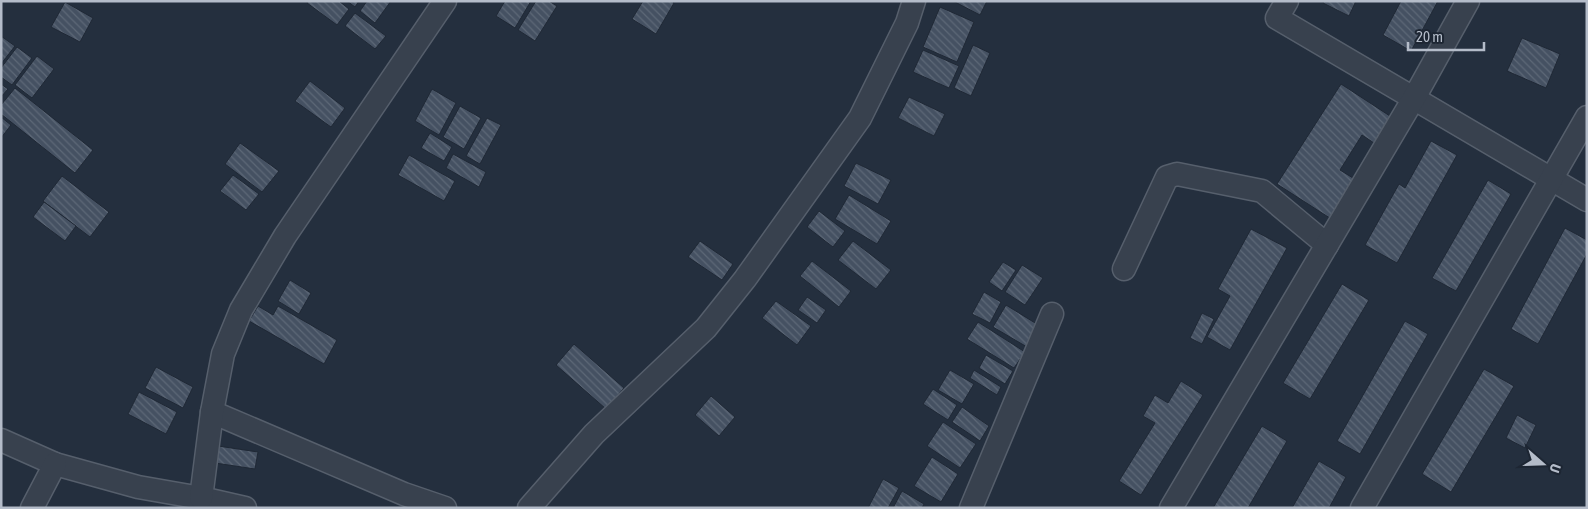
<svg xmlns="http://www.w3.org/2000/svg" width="1588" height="509" font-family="'Asap Condensed',sans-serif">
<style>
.building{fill:url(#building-back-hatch);stroke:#1f2835}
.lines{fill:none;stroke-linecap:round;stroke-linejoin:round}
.minor-casing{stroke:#565f6c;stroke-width:25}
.minor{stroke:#38414e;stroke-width:22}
</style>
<defs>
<pattern id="building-back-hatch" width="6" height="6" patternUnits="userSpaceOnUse" patternTransform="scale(1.25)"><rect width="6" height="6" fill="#455162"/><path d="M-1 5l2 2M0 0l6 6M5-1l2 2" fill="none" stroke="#5d6877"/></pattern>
</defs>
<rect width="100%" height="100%" fill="#242f3e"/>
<g class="building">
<path d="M308,1H339L349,9L337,25L307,3Z"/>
<path d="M347,1H359L355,7Z"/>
<path d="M367,1H391L375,23L360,11Z"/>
<path d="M505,1H531L515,28L496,16Z"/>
<path d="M536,1H549L557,6L535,41L518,30Z"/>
<path d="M643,1H672L674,3L656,34L632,19Z"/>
<path d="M953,1H987L980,15Z"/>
<path d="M1324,1H1356L1349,16L1323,3Z"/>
<path d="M1401,1H1438L1411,51L1383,35Z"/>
<path d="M65,2L93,18L80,42L51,27Z"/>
<path d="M940,7L974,22L957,62L923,47Z"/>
<path d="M355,13L386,36L375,49L345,26Z"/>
<path d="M1,36L15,46L1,64Z"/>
<path d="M1522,38L1560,54L1546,88L1507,71Z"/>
<path d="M973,45L990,53L971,96L954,88Z"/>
<path d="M17,47L32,58L12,85L1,77V68Z"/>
<path d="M923,50L959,66L949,88L913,72Z"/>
<path d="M37,56L54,69L32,98L15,85Z"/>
<path d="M310,81L345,108L331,127L295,101Z"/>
<path d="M1,84L8,89L1,97Z"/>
<path d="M1341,84L1393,118L1377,145L1362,135L1340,170L1361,183L1336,222L1277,184Z"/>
<path d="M15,88L93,150L75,173L1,114V105Z"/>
<path d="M432,89L456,103L439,135L415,121Z"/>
<path d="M909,97L945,114L934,136L898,118Z"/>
<path d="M460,106L481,118L464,149L443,137Z"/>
<path d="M1,117L11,125L1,138Z"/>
<path d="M487,118L501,125L480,164L466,156Z"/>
<path d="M430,133L452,147L444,161L421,148Z"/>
<path d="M1431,141L1457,155L1397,263L1365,245L1399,184L1405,188Z"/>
<path d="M240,143L279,171L262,192L225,164Z"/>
<path d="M453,154L486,172L479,187L446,168Z"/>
<path d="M409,155L455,181L444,201L398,175Z"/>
<path d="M856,163L891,180L878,204L844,186Z"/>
<path d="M233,175L259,194L246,210L220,191Z"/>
<path d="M62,176L109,212L90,237L43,201Z"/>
<path d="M1488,180L1511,194L1456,291L1432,278Z"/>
<path d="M849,195L891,221L877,244L835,219Z"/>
<path d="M44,202L76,226L65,241L33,217Z"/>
<path d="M819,211L845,231L833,247L807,227Z"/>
<path d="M1565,228L1587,240V254L1538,344L1511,329Z"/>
<path d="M1251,229L1287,248L1230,350L1207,337L1230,296L1218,289Z"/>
<path d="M700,241L733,264L722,280L688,257Z"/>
<path d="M853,241L891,270L876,289L838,260Z"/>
<path d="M812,261L851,291L839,307L800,276Z"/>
<path d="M1003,262L1016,270L1002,291L989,282Z"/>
<path d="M1022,265L1043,278L1025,305L1005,292Z"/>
<path d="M290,280L311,293L299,314L278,301Z"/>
<path d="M1342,284L1369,300L1310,399L1283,383Z"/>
<path d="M984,292L1001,302L990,323L972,314Z"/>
<path d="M807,297L826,310L817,323L798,310Z"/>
<path d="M776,301L811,326L797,345L762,318Z"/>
<path d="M1006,305L1040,326L1027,347L993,327Z"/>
<path d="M258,306L273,315L278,306L337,340L324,364L249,321Z"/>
<path d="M1202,313L1214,319L1202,344L1190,338Z"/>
<path d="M1405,321L1428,334L1360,454L1337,441Z"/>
<path d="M978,322L1025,352L1014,368L967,339Z"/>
<path d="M574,344L624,388L606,409L556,365Z"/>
<path d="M986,355L1013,371L1005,384L979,368Z"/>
<path d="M156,367L193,387L183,408L145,388Z"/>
<path d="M1484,369L1514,386L1451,492L1422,474Z"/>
<path d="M950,370L974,384L962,404L938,390Z"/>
<path d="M974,370L1001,387L997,395L970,378Z"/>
<path d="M1181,381L1203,395L1141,495L1119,481L1155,423L1143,416L1155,395L1168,403Z"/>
<path d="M933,389L957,405L948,420L923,404Z"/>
<path d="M139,392L177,412L166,434L128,414Z"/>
<path d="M711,396L735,417L719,436L695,415Z"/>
<path d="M962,407L989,426L980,441L952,422Z"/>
<path d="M1517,415L1536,425L1525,448L1506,438Z"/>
<path d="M943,422L976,444L960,468L927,446Z"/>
<path d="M1262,426L1287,441L1248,508H1213Z"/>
<path d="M218,446L258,452L255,469L215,463Z"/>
<path d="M932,457L958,474L941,502L914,486Z"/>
<path d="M1319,461L1346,477L1329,508H1292Z"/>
<path d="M883,479L899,488L888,508H868Z"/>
<path d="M902,491L924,504L922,508H893Z"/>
</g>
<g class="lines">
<g class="minor-casing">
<g id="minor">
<path d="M1287,1L1277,18L1587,200"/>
<path d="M1124,269L1167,177L1177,174L1262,191L1327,245"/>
<path d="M212,412L404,494L445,508"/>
<path d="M1,440L55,464L138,487L201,498L245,508"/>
<path d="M201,498L212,412L223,354L241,310L285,236L445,1"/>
<path d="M32,508L55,464"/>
<path d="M529,508L594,434L706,328L745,279L860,118L907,23L914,1"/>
<path d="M971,508L1052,314"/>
<path d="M1171,508L1414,98L1468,1"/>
<path d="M1362,508L1587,117"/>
</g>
</g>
<use href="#minor" class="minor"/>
</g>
<rect width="1588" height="509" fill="none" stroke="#b4bcc9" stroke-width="5"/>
<g transform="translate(1543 464) rotate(110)" stroke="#1d2633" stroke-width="4" paint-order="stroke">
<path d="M0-4L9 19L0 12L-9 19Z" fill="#b4bcc9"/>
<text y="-8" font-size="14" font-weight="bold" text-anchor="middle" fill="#b4bcc9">U</text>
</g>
<path d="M1408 42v8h76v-8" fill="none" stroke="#b4bcc9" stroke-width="2.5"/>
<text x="1416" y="42" font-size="15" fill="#b4bcc9" stroke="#1d2633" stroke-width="4" paint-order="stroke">20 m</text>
</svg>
